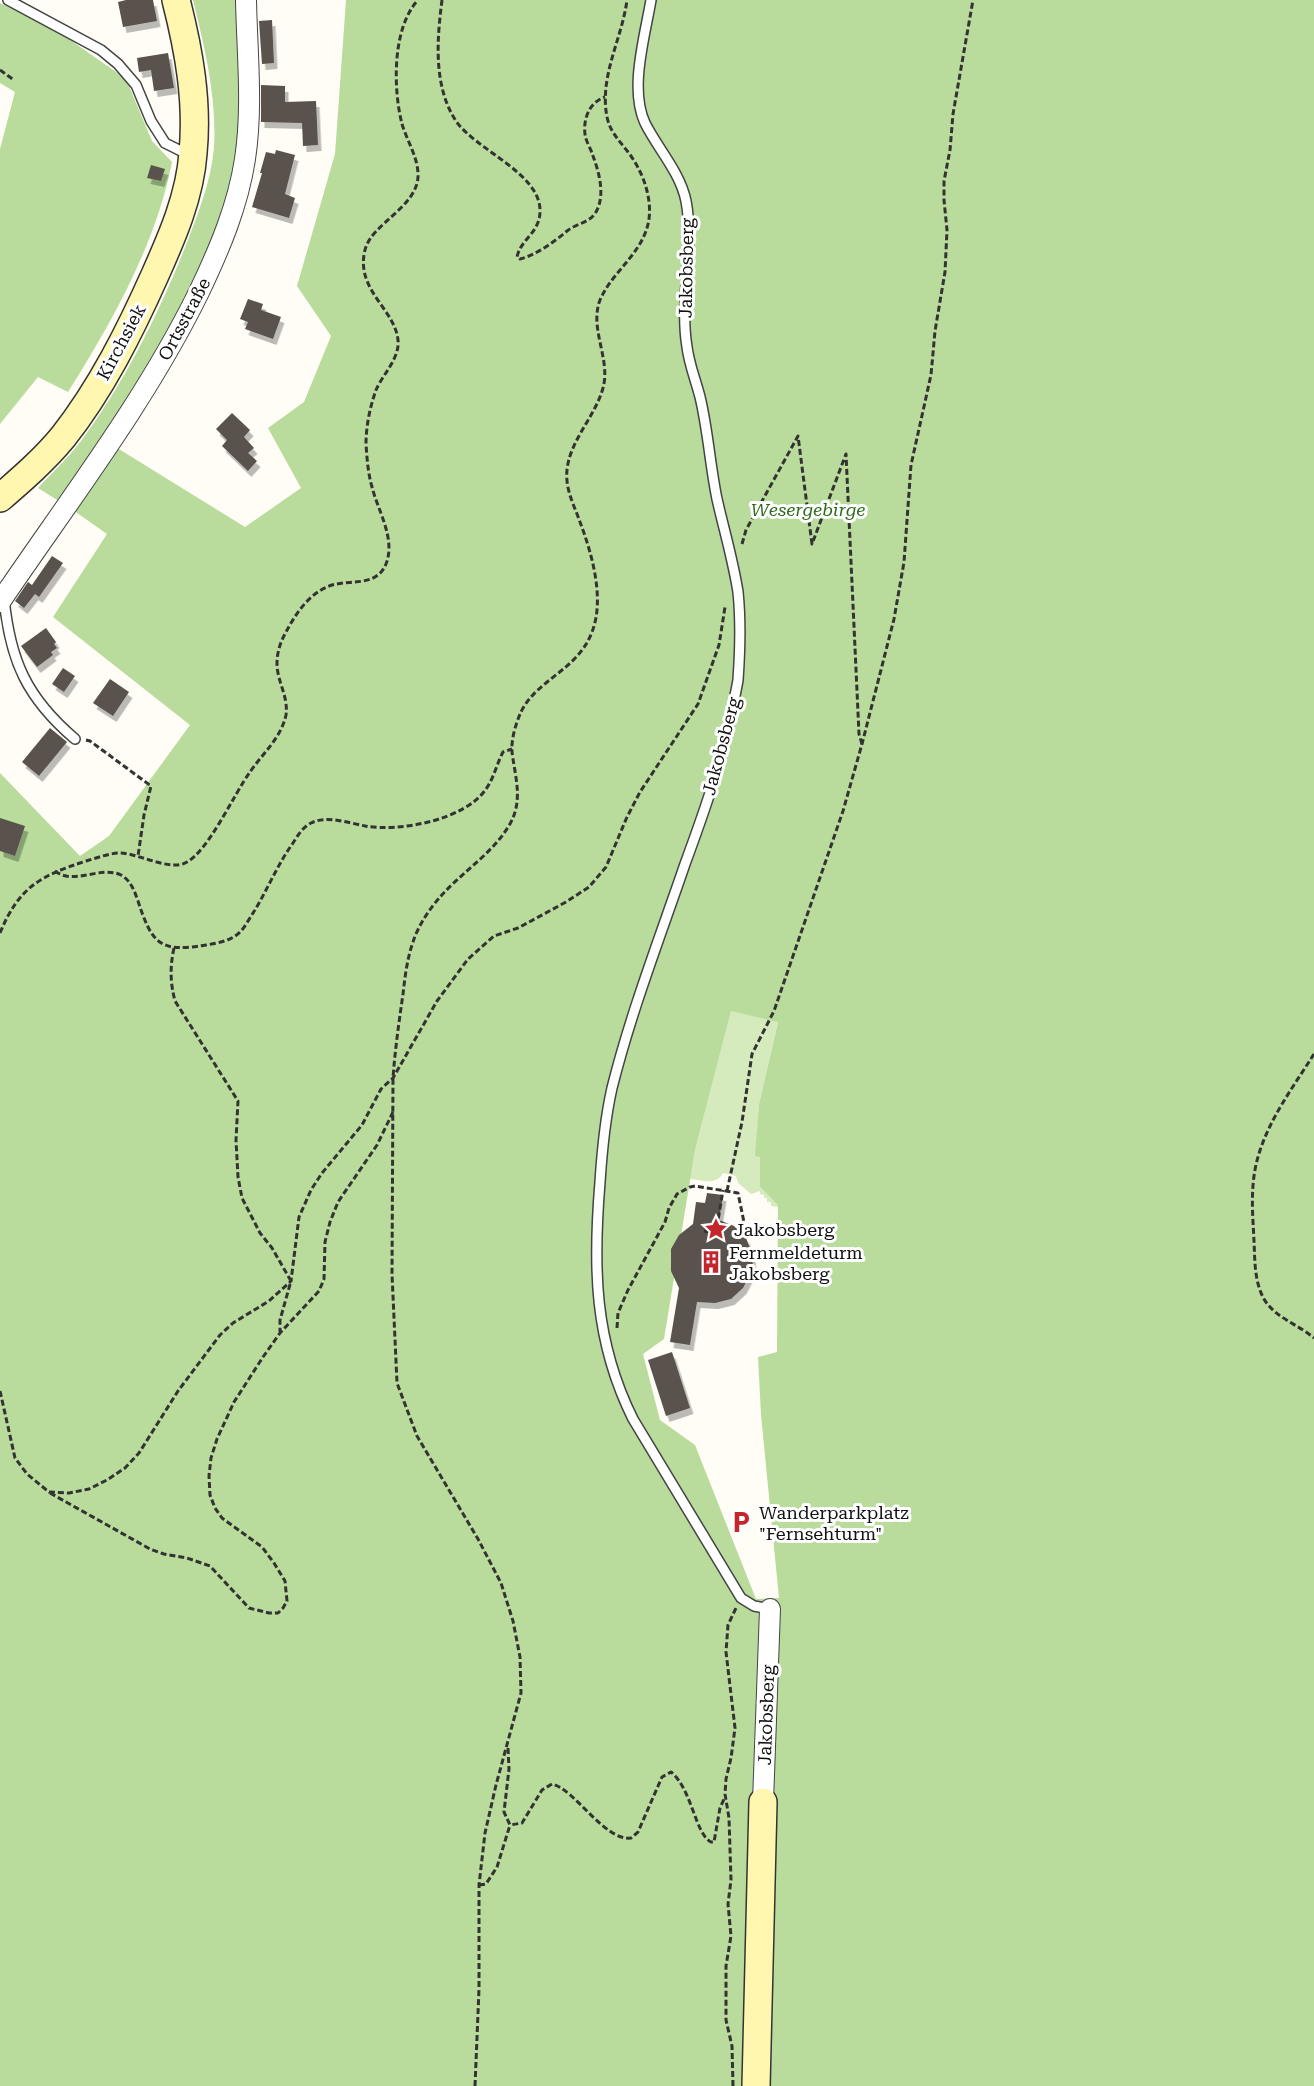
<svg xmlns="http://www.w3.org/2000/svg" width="1314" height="2086" font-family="'Roboto Serif',serif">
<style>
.green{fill:#d5ebbd}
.forest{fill:#b9dc9c;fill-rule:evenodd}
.building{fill:#5a524d;filter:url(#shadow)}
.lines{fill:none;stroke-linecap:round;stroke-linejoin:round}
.lane-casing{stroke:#444;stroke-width:12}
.street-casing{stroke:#444;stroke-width:22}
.secondary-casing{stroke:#333;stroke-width:30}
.path{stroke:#333;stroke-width:3;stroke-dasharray:6 3;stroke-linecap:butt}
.lane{stroke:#fff;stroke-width:9}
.street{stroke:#fff;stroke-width:20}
.secondary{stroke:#fff6b0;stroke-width:27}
.labels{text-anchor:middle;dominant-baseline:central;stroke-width:6;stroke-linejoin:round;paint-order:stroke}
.street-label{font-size:18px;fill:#111;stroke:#fff}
.park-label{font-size:18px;font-style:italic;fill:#2f6b1f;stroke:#fff}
.poi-label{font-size:18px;fill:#111;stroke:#fff;text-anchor:start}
</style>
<defs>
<filter id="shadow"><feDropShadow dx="3.5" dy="6" stdDeviation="0" flood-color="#0004"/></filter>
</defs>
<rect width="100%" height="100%" fill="#fffdf5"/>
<path class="green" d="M731,1010L778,1021L759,1104L756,1156H760V1187L778,1204V1207L771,1206V1202H767V1198H764V1195L760,1194V1191L751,1194L738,1183L736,1176L723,1173C716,1186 702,1180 690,1179L695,1150Z"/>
<g class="forest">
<path d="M193,0H237L242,115L234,184L199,282L151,373L62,503L38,488C52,473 68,458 81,441C125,382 159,313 186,245C198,214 211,181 214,148C217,98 205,49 193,0Z"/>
<path d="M346,0H1314V2086H0V773L80,856L109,836L190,725L53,617L107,534L70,508L114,446L245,527L301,488L268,428L304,402L331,336L297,286L335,154ZM731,1011L778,1022L759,1104L755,1156L760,1157V1187L778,1205L777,1352L758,1357L761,1415L779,1598L756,1599L695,1445L660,1420L643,1354L664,1339L695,1150Z"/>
<path d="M0,3L56,30L126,79L152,141L172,162C156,244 112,322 68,392L38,377L0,424V149L15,92L0,83Z"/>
</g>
<g class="building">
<path d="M126,0H153L157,21L123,27L118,2Z"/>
<path d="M272,20L274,63L262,64L259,21Z"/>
<path d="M168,53L174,88L154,91L151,70L139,72L137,58Z"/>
<path d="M261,85L285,86V102L316,101L318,145L303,146L302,123L261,122Z"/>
<path d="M276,150L295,155L285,194L295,198L289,218L252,207L262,173H260L266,152L275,154Z"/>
<path d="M151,165L165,169L161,181L147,178Z"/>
<path d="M248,299L263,304L261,310L281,317L273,339L245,329L248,322L240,319Z"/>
<path d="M232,413L250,430L244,437L254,448L248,453L257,461L248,471L222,446L227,440L216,429Z"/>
<path d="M52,556L63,563L39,597L35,594L24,608L15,601L28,582L32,585Z"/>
<path d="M46,628L56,642L54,644L57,648L51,652L53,655L37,667L21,646Z"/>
<path d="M63,668L75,676L64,692L52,684Z"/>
<path d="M110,679L129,692L113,716L93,703Z"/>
<path d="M50,728L67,742L39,776L22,762Z"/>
<path d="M0,818L25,826L15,856L0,851Z"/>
<path d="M707,1193L723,1195L719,1220L734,1226L746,1238L752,1253L753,1269L743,1288L731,1299L715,1303L697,1302L690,1345L670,1342L679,1288L671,1271V1249L679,1235L693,1224L696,1202L705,1203Z"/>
<path d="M672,1352L690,1408L666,1416L648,1360Z"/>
</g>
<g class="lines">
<g class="lane-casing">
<g id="lane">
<path d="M8,0L101,50L118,64L136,85L151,121L165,143L189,155"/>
<path d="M651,0C645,36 629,89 645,123C658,149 680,172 686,201C695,249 679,298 687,347C689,364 696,381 700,397C708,430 710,465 717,499C724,530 733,560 738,592C741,621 740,652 738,680C736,692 733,704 731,716C720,767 703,815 685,864C660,937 631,1012 612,1088C605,1119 602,1151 600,1182C593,1267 594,1341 633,1419L741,1598L754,1606L770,1609"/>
<path d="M4,598C10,661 27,698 75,739"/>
</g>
</g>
<g class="street-casing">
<g id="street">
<path d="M0,602C69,500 145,402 199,292C219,250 238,206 245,159C253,107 247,52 246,0"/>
<path d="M763,1802L770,1609"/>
</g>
</g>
<g class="secondary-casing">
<g id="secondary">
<path d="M0,498C22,479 44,460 63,437C101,389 130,331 155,275C172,237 190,196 193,153C198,101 189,51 176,0"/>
<path d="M756,2086L763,1802"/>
</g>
</g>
<g class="path">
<path d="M442,0C437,39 433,86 456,121C476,150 538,172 540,209C541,233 521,238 517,257L520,259C536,255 554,242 567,231C577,223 591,223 597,210C605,194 599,172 593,156C591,149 586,142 585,134C583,118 590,102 605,97"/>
<path d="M0,70L14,80"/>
<path d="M742,544L746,530L798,436L812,544L846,454L859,734L862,744"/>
<path d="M86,740L90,741L151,786L144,815L138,856"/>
<path d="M55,871C74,886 100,865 121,875C131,881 134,890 138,901C152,944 160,953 206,945C218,943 231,941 240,932C246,926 250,917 255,910C268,888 278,864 293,843C298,835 303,827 311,823C327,815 349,823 365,826C400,832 465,820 486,789C494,778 497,763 503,752L512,749"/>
<path d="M0,933C19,887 40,876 86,861C97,858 109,853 121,853C140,854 171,872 187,862C209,850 234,794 250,772C263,753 281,738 286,715C288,699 281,688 278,673C275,659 279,644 286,632C295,615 308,595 327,587C346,578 376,589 386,564C396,539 378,511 372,487C368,473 367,459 366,444C366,426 370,407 376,390C383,374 400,358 398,340C395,309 355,290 365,250C371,224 416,208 418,177C419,159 407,141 402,124C393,89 392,28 418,0"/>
<path d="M174,948C170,966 170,982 175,1001L238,1101L236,1140L238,1177L242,1198L260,1233L272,1248L291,1281L280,1320V1332"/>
<path d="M1314,1054C1290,1092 1260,1131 1254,1176C1251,1198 1253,1220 1254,1241C1255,1260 1254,1281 1264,1299C1274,1317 1299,1325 1314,1338"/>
<path d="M727,1191L742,1122L752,1054L774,1011L843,811L862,744L894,619L904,562L911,465L931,375L935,331L945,272L947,230L944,200V181L950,150L953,114L973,0"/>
<path d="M704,1231L716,1233L723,1190"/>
<path d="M617,1328L618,1313L628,1290L665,1222L669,1208L677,1194L690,1187L695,1186L738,1193L746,1232L756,1236"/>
<path d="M0,1391L15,1458L27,1474L49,1492L69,1493L89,1489L107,1480L125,1468L139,1453L178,1391L220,1335L233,1323L269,1301L291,1281L299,1217L311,1190L322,1173L362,1125L381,1089L393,1078L437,1001L468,959L494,936L518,928L566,902L589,887L606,867L627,817L640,792L698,704L719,645L725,607"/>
<path d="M50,1493L150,1549L164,1554L187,1558L210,1566L249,1608L269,1613H278L283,1608L287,1601L285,1581L274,1563L262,1547L222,1518L215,1508L210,1495L209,1476L211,1458L217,1439L234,1402L263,1357L280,1333L319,1291L324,1279L325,1242L330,1222L338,1202L377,1145L393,1112"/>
<path d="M508,1748L509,1769L504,1812L510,1825L522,1823L542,1790L552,1784C576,1790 604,1841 631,1838L638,1832L662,1777L671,1772C692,1789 695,1834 711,1842H714L720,1808L725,1797"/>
<path d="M479,1885L486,1884L497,1867L510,1825"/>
<path d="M475,2086L479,1989V1885L485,1833L496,1785L521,1693L520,1657L513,1621L501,1583L478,1539L417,1436L397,1383L392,1274L393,1078C395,1050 399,1022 403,994C405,977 407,959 413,942C418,926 430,908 441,896C463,871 495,852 511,822C523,799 515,776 512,752C511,739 516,723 521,712C536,680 578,670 592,632C605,599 592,554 580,522C574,505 565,489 567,470C570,440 595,417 603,388C611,359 589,329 600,300C613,270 644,253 649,219C652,196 642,170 628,152C619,140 610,132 607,117C599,76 622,39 627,0"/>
<path d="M733,2086L732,2046L726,2020V1966L731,1936L728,1904L731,1880L729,1818L725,1794L726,1779L731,1758L735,1728L726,1652L728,1625L736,1608"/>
</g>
<use href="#lane" class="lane"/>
<use href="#street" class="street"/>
<use href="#secondary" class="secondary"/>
</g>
<defs>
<g id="sight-bare" transform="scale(1.8)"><path d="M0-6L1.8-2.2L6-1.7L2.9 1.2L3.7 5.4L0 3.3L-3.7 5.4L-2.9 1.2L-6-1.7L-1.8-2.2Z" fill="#c4262e" stroke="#fff" stroke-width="2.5" paint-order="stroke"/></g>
<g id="building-bare" transform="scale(1.8)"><path d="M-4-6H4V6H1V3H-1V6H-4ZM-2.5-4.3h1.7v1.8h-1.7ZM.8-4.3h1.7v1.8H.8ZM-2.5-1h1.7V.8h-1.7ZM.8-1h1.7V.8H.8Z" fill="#c4262e" stroke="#fff" stroke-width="2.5" paint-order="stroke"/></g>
<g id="parking-bare" transform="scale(1.8)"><path d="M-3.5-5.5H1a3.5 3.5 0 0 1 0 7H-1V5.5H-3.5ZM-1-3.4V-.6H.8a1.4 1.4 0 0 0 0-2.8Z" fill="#c4262e" stroke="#fff" stroke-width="2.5" paint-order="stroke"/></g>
</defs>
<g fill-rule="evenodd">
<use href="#sight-bare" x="716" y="1229"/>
<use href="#building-bare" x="711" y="1262"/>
<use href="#parking-bare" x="741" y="1522"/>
</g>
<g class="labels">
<g class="street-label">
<text transform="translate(686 268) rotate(-89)">Jakobsberg</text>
<text transform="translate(184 319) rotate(-62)">Ortsstraße</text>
<text transform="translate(121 342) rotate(-62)">Kirchsiek</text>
<text transform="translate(721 746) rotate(-75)">Jakobsberg</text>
<text transform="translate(766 1715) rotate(-88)">Jakobsberg</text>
</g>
<g class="park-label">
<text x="808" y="509">Wesergebirge</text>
</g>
<g class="poi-label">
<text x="734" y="1229">Jakobsberg</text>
<text x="729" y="1252">Fernmeldeturm<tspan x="729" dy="21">Jakobsberg</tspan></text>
<text x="759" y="1512">Wanderparkplatz<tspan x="759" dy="21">"Fernsehturm"</tspan></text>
</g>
</g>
</svg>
